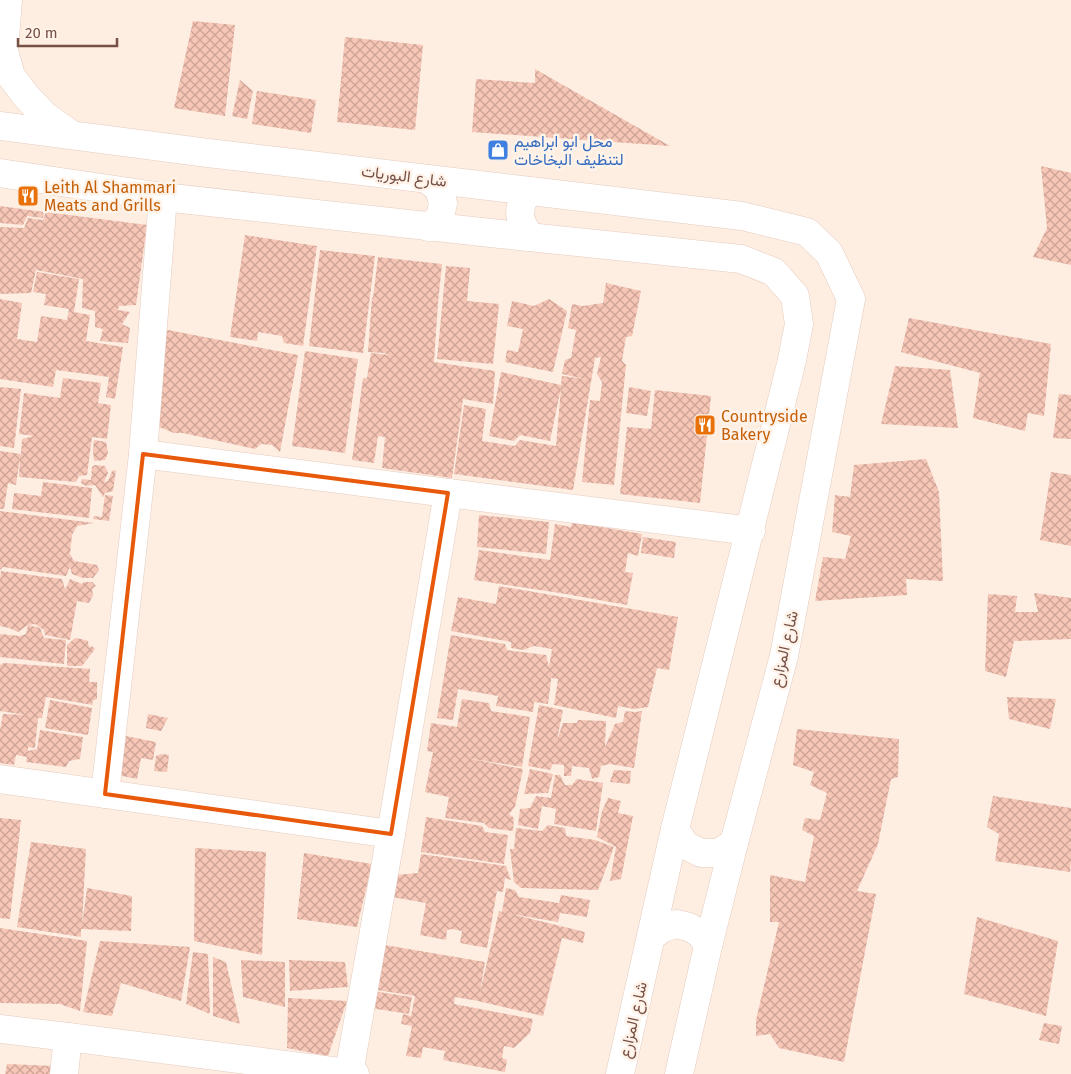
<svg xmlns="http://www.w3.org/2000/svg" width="1071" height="1074" font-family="'Fira Sans',Vazirmatn,sans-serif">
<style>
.building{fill:url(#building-cross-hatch)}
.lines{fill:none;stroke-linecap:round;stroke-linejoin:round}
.minor-casing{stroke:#e5cbbf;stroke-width:29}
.tertiary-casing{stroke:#e5cbbf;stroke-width:29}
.minor{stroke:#fff;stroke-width:28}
.tertiary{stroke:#fff;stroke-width:28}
.marked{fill:none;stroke:#e8590c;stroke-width:4;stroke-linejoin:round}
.labels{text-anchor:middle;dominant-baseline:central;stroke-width:5;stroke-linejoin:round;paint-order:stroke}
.shop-label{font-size:16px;fill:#366cbe;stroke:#fff3e9;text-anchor:start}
.street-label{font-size:16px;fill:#775046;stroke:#fff3e9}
.food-label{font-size:16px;fill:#c56008;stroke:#fff3e9;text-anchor:start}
</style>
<defs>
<pattern id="building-cross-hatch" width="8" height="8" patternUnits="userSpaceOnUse" patternTransform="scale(1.25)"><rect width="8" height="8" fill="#f6c6b7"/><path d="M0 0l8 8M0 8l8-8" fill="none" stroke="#cca397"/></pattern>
</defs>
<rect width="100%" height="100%" fill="#feeee1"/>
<g class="building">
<path d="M193,21L235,25L225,116L174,108Z"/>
<path d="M345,37L423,45L415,130L337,122Z"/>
<path d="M535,69L670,146L472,132L476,79L535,83Z"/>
<path d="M240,80L253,91L247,119L232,116Z"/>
<path d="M257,91L316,100L311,133L252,124Z"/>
<path d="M1041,166L1071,173V265L1033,257L1047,228Z"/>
<path d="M0,206L44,212L43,218L27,216L23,225L0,223Z"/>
<path d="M46,212L147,225L136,305L119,306L118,310L130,312L122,324L130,328L128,343L100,341L103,329L95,327V311L82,308L83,279L36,270L31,293L0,294V227L24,228L28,218L43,220Z"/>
<path d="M245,235L317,246L303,346L284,343L282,336L258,332L257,341L230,337Z"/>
<path d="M320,250L375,256L363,353L309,346Z"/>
<path d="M378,257L442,264L438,303L434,362L495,371L493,404L463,399L452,478L382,468L385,437L378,436L374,463L352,460L363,378H367L371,353L389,355L384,353L368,352L372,297L373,298Z"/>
<path d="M446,266L470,268L467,301L499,304L493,364L437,359Z"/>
<path d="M37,272L79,279L74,312L90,315L86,341L123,347L115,399L106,397L109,377L56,370L53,387L0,379V299L22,303L17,339L37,342L41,316L67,320L69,309L44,305L46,294L33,292Z"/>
<path d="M606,283L641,291L632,336L626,337L622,361L626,365L614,485L582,482L590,400L600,401L602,382L597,374L601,357L595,358L573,490L454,474L464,405L486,409L482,441L515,446L520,440L556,446L561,388L550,441L520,435L514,441L489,436L501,372L561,385L562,376L585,379L562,374L565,360L571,358L576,330L568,328L572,304L583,306L603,303Z"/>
<path d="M549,299L567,311L553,372L505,362L507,350L518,352L523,329L507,326L512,301L534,306Z"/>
<path d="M909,318L1051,344L1044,416L1028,413L1025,431L973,418L980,373L901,352Z"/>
<path d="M168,330L298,355L280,452L272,445L261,444L255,449L183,433H174L154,425L165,358L157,355L162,331Z"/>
<path d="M305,351L358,359L345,453L292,446Z"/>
<path d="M895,366L950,370L958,428L881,424Z"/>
<path d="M63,378L101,383L98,403L111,405L107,439L92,437L87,475L79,476L76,482L19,477L20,457L16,485L8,483L4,509H0V451L21,454L22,439L34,436L19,434L24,393L60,398Z"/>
<path d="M0,387L21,389L14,448L0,446Z"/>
<path d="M629,387L651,391L647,416L626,413Z"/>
<path d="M655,390L711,396L700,503L620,494L627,427L651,429Z"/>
<path d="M1059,394L1071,395V439L1053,438Z"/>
<path d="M94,440L106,442L108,453L105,460L94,461L93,450Z"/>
<path d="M926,459L939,492L943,581L906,579L907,595L815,601L823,557L845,559L851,536L832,532L835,495L850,497L854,465Z"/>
<path d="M95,465L105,466L108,473L104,482L108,481L112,471L116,470L113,491L105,493L103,497L95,485L86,486L81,483L82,479L91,480L92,467Z"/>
<path d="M1051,472L1071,475V546L1040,540Z"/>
<path d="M43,482L92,488L89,518L12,509L14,493L41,496Z"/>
<path d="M105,495L113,496L109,521L93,519L94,516L102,517Z"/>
<path d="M0,511L94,523L77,526L72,535L70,554L74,561L97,565L99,570L93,578H83L72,574L70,567L66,576L3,567L0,570Z"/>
<path d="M479,515L549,522L546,554L477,547Z"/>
<path d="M572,522L642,534L638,556L628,553L625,572L633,573L627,605L560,593L474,580L479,550L550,560L555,524L571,527Z"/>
<path d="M643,537L676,542L674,558L641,553Z"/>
<path d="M1,571L62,579L65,589L67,586L70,579L82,584L84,582H92L96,586L92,589L93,595L89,603L77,601L70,640L45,635L44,630L35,624L28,625L18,632L9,628L0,626V580Z"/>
<path d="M499,586L678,617L669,670L657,668L648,707L634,709L618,706L616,718L554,705L558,679L551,678V681L548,704L534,702L533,712L496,706L498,696L458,689L453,720L437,718L451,635L505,644L507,650L546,655L549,667L552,649L534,646L523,650L511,648V642L451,631L458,597L496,604Z"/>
<path d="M1034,593L1071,598V639L1014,641L1006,677L985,671L988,594L1017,596L1015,612H1038Z"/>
<path d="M28,625L40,628L44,638L66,640L64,664L0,657V634L20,636L26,634Z"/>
<path d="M75,638L81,639L88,641L89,647L92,646L95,649L82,666H67V645Z"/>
<path d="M4,663L90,669L89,682H97V699L92,701L93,705L46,697L42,718H38L35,748L28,747V751L37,749L40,730L83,737L80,759L69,761L66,767L26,762L27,757L16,755L14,765L0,763V730L3,714L26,715L0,711V665Z"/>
<path d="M1007,697L1056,699L1050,729L1009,719Z"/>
<path d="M462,699L489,703L491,711L530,717L522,767L466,758L523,769L515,807L509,814L514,818L513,831L489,828L484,823L445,818L449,797L425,792L433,752L427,751L431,723L457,727Z"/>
<path d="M50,700L92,708L88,735L45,728Z"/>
<path d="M539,705L563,710L557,740L563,723H577L578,720L606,721L605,747L615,724L623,722L625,711L635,712L642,711L634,768L610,764L601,766L599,777L592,779L589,768L572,766L571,776H564V765L553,764L550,770L528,766Z"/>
<path d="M148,714L168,718L161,731L146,728Z"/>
<path d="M797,729L899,739L898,777L891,779L878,844L857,891L876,894L844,1062L779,1048L770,1034L756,1036V1020L779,922H770V875L805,882L814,836L802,830L805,818L820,820L827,793L810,785L814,772L793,765Z"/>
<path d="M126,736L156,742L153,760L141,758L137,779L118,775Z"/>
<path d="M161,754L169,755L167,772L154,771L156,756Z"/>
<path d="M530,769L553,774L548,793L524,794Z"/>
<path d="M614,770L631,771L630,784L610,782Z"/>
<path d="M555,775H560L565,785H572L577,779L603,783L596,831L554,824L556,809L542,806L538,829L518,825L520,809L530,808L536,796L551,798Z"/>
<path d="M993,796L1071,808V860L1070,872L995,861L999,834L987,827Z"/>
<path d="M608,798L621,801L618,813L633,816L621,879L610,881L616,847L618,848L597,837L602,811Z"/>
<path d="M426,817L482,826L485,832L508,835L504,864L421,852Z"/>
<path d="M0,818L21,820L10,919L0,918Z"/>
<path d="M548,825L565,828L566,836L595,840L614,847L598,890L521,888L514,882L510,849H514L516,828L542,831Z"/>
<path d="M31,842L86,849L82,925L87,888L132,896L131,931L81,929V937L17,927Z"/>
<path d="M195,848L266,852L262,955L194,941Z"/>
<path d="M304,853L372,864L357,927L297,919Z"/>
<path d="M421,854L506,866L511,880L505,878L503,892L497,891L487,948L460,943L462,931L452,929L447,930L446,940L420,935L426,903L392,897L396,875L418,873Z"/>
<path d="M506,888L515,890L519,897L559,903L561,895L590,900L587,917L560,913L558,922L511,914L585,932L583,943L562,938L543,1016L478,1001L455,997L454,1004L533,1019L530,1033L514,1048L504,1046L502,1058L507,1060L505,1072L443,1060L445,1051L423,1047L421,1058L406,1056L412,1026L401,1024L403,1014L411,1016L415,996L371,989L379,944L485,962L480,992L499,911L502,912Z"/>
<path d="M977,917L1058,941L1046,1016L964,994Z"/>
<path d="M0,928L87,941L80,1011L60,1004L0,1003Z"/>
<path d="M100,941L190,947L181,1001L121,983L112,1016L83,1012Z"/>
<path d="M193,952L208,954L210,1014L186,1004Z"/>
<path d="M213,957L226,962L240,1024L213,1016Z"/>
<path d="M241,960L285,962V1007L243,997Z"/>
<path d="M289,960L345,962L348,987L290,991Z"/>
<path d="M372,991L412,997L409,1014L370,1008Z"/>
<path d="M288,998L347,1001L328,1056L287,1048Z"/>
<path d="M1044,1023L1062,1026L1059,1044L1039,1040Z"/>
<path d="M7,1064L55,1066L54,1074H5Z"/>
</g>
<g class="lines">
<g class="minor-casing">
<g id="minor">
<path d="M8,0L4,51L11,76L26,96L45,116L72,135"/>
<path d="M143,454L448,493L391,834L349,1073"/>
<path d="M448,493L751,531"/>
<path d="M0,779L391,834"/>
<path d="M105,794L143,454L163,197"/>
<path d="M0,1029L68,1037L355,1074"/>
<path d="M64,1074L68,1037"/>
</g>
</g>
<g class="tertiary-casing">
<g id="tertiary">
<path d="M0,126L208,153L742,216L807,232L829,253L851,299L784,656L734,843L708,946L679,1074"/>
<path d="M0,173L163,197L500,234L741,259L774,272L795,296L799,324L792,360L675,829L620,1074"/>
<path d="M427,179L439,189L443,203L440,217L429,227"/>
<path d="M528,191C517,209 517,220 531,237"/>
<path d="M675,829L685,845L701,853H718L734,843"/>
<path d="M652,936L663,928L676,924L689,927L701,934L708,946"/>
</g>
</g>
<use href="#minor" class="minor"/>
<use href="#tertiary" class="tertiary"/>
</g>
<path class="marked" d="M143,454L448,493L391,834L105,794Z"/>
<defs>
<g id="shop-square" transform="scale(1.125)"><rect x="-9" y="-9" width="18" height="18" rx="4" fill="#3f7fe0" stroke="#fff3e9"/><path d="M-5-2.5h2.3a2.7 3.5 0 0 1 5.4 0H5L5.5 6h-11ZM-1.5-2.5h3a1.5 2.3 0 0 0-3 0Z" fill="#fff"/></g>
<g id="restaurant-square" transform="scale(1.125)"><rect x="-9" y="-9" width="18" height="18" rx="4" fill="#e8710a" stroke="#fff3e9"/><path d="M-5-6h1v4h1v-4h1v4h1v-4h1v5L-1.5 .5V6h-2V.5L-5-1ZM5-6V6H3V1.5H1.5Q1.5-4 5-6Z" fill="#fff"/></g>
</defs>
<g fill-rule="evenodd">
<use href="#shop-square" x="498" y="150"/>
<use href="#restaurant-square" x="28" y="196"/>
<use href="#restaurant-square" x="705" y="425"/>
</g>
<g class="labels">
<g class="shop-label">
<text x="514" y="141">محل ابو ابراهيم<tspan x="514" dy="18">لتنظيف البخاخات</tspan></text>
</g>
<g class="street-label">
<text transform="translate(404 176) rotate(7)">شارع البوريات</text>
<text transform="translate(784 649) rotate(-77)">شارع المزارع</text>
<text transform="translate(633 1020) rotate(-77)">شارع المزارع</text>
</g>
<g class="food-label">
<text x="44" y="187">Leith Al Shammari<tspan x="44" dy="18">Meats and Grills</tspan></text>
<text x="721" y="416">Countryside<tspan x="721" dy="18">Bakery</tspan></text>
</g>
</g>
<path d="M18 38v8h99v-8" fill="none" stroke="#775046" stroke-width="2.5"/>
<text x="25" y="38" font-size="15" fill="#775046" stroke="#fff3e9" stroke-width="4" paint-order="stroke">20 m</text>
</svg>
